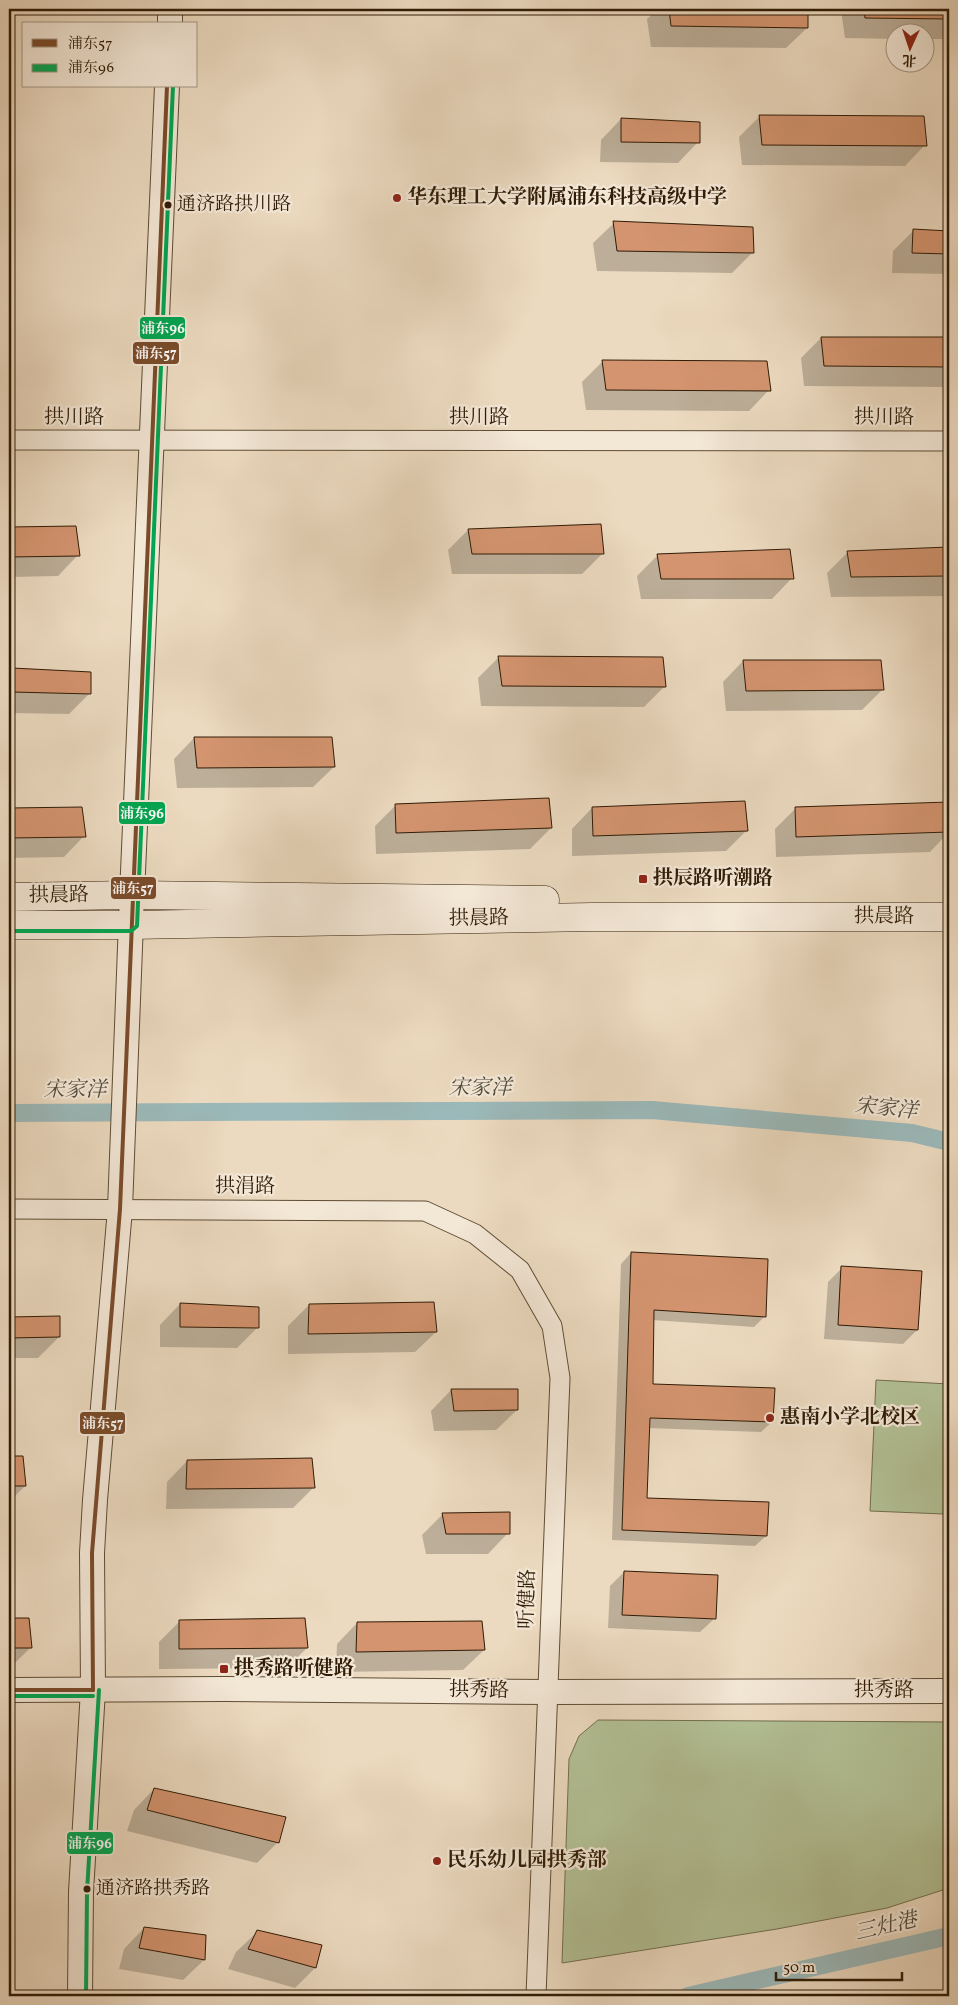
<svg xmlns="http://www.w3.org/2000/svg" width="958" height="2005" font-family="Vollkorn,'Noto Serif SC',serif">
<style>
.green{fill:#b3c196;stroke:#726e4e}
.shadow{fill:#0003}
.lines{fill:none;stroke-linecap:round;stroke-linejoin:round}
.canal{stroke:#9bb9ba;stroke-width:18}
.building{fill:#d3946f;stroke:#301c06}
.minor-casing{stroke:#5f4c34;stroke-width:21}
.tertiary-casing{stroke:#5f4c34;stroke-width:26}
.secondary-casing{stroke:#301c06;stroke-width:29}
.minor{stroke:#f3e7d6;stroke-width:19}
.tertiary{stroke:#f3e7d6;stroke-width:24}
.secondary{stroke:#f3e7d6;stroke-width:28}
.bus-1-casing{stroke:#f3e7d6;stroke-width:8}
.bus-2-casing{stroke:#f3e7d6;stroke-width:8}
.bus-1{stroke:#7a4b2a;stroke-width:4}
.bus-2{stroke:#00a651;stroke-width:4}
.poi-dot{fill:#8f2418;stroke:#f3e7d6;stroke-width:2}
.bus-dot{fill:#301c06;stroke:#f3e7d6;stroke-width:2}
.labels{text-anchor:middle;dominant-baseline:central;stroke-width:4.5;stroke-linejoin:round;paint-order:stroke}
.bus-label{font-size:19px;fill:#301c06;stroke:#f3e7d6;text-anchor:start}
.poi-label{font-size:20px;font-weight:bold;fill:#301c06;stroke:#f3e7d6;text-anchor:start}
.street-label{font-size:20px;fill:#301c06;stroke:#f3e7d6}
.water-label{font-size:21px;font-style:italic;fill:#504b3c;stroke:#f3e7d6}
.line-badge{stroke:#f3e7d6;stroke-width:2}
.badge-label{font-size:14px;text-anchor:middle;font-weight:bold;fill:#fff}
</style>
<rect width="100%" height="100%" fill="#ecdac0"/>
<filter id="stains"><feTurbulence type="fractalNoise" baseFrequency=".004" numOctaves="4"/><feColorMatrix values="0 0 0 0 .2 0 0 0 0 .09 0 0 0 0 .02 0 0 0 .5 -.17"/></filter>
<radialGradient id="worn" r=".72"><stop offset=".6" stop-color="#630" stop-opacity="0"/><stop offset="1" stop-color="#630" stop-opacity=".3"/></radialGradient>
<g class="green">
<path d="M876,1380L949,1384L944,1514L870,1511Z"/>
<path d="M598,1720L949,1722V1888L887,1908L777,1929L562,1963L569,1759L579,1736Z"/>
</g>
<g class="shadow">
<path d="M658,9H807V28L786,48L651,47L647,19Z"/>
<path d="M843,9H949V39H926V32H896V39L845,38L841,10Z"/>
<path d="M759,117H922L925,145L905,166L742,165L739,137Z"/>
<path d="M621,119L698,142L678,163L600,162L601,140Z"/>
<path d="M614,223L753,252L732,273L597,271L593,243Z"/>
<path d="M913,231L949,233V274L892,273L893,251Z"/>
<path d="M821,338L949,339V387L804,386L801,358Z"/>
<path d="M603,361L769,390L749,411L586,410L582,382Z"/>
<path d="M75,527L78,555L58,576L9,577V529Z"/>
<path d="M468,530L603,553L582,574H452L448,550Z"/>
<path d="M949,548V596L831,597L827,573L848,552Z"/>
<path d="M658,555L792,578L772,599H641L637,576Z"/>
<path d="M499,657L665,686L644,707L481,706L478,678Z"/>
<path d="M743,661L883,689L862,710L726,711L723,682Z"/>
<path d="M13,670L90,693L69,714L9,713V673Z"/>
<path d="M194,738L334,767L313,787L177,788L174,759Z"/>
<path d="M947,803L949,832L930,852L776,857L775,829L795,809Z"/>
<path d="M395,806L551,828L530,849L376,854L375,826Z"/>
<path d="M81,808L84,836L64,857L9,858V810Z"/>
<path d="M592,808L747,830L726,851L572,856V829Z"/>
<path d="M631,1253L765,1316L754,1327L652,1320V1385L772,1422L761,1432L648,1428L646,1499L766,1536L755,1546L612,1540L621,1264Z"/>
<path d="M842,1268L917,1330L903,1344L824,1339L828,1282Z"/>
<path d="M180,1304L258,1327L237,1348L160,1347V1325Z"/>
<path d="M309,1305L436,1332L415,1352L288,1354V1326Z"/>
<path d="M9,1318H59V1337L38,1358H9Z"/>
<path d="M451,1390H517V1410L496,1430L434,1431L431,1411Z"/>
<path d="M9,1457H22L25,1486L9,1502Z"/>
<path d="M187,1461L314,1487L293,1508L166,1509L167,1482Z"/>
<path d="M443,1514L508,1533L488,1554H426L422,1535Z"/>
<path d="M624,1572L715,1618L700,1632L608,1628L610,1586Z"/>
<path d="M9,1619H28L31,1647L10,1668Z"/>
<path d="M180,1621L307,1648L286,1668L159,1669V1642Z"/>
<path d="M357,1623L484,1650L463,1670L336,1672L337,1644Z"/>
<path d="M154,1789L278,1842L257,1863L127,1831L134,1810Z"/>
<path d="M144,1928L204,1960L183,1980L119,1969L124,1949Z"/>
<path d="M257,1932L315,1968L295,1988L228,1969L236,1952Z"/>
</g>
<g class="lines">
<g class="canal">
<path d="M9,1113L652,1110L912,1133L949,1142"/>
<path d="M688,1996L949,1936"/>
</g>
</g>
<g class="building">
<path d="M669,9H808V28L671,26Z"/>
<path d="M864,9H949V19L865,18Z"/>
<path d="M759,115L924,116L927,146L762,145Z"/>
<path d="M621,118L700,122V143L621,142Z"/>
<path d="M613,221L753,227L754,253L617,251Z"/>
<path d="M913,229L949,231V254L912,253Z"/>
<path d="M821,337H949V367L824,366Z"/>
<path d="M602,360L767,361L771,391L606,390Z"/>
<path d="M601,524L604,554H472L468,529Z"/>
<path d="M76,526L80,556L9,557V527Z"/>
<path d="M949,547V576L851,577L847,551Z"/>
<path d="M790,549L794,579H661L657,554Z"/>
<path d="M498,656L663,657L666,687L502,686Z"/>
<path d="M743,660H881L884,690L746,691Z"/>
<path d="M12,668L91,672V694L12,692Z"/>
<path d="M194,737H332L335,767L197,768Z"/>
<path d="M549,798L552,828L396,833L395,804Z"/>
<path d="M745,801L748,831L593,836L592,807Z"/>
<path d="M949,802V832L796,837L795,807Z"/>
<path d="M82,807L86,837L9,838V808Z"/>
<path d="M631,1252L768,1259L766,1317L654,1310L653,1384L775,1388L773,1422L650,1418L647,1498L769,1502L767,1536L622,1530Z"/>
<path d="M841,1266L922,1271L918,1330L838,1325Z"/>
<path d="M434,1302L437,1332L308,1334L309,1304Z"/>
<path d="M180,1303L259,1307V1328L180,1327Z"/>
<path d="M60,1316V1337L9,1338V1317Z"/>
<path d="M451,1389H518V1410L454,1411Z"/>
<path d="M9,1456H23L26,1486H9Z"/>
<path d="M312,1458L315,1488L186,1489L187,1460Z"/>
<path d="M510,1512V1534H446L442,1513Z"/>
<path d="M624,1571L718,1575L716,1619L622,1615Z"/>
<path d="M9,1618H29L32,1648H9Z"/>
<path d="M305,1618L308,1648L179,1649V1620Z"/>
<path d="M482,1621L485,1650L356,1652L357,1622Z"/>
<path d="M154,1788L286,1817L279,1843L147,1810Z"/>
<path d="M144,1927L206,1935L205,1960L139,1948Z"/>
<path d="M257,1930L322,1945L316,1968L248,1949Z"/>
</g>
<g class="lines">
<g class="minor-casing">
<g id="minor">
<path d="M9,440L949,441"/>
<path d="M9,1209L425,1211L475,1234L520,1270L552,1326L560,1378L536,1996"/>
</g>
</g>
<g class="tertiary-casing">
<g id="tertiary">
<path d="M170,24V9"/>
<path d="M9,1690L224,1689L547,1692L949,1691"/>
<path d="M80,1996L81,1892L93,1690L92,1553L95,1500L120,1209L132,895L167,86"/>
</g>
</g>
<g class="secondary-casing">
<g id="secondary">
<path d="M9,897L132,895L545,900"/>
<path d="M9,925H131L592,917H949"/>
</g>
</g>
<use href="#minor" class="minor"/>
<use href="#tertiary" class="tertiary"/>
<use href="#secondary" class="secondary"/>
<g class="bus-1-casing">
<g id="bus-1">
<path d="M9,1690H93"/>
<path d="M93,1690L92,1553L120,1209L167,86"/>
</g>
</g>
<g class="bus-2-casing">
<g id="bus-2">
<path d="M9,931H131L137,926L173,86"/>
<path d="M9,1696H93"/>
<path d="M86,1996L87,1892L99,1690"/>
</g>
</g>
<use href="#bus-1" class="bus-1"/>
<use href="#bus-2" class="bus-2"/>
</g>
<g class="poi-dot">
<circle cx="397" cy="198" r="5"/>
<rect x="638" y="874" width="10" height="10" rx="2.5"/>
<circle cx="770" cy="1418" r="5"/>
<rect x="219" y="1664" width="10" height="10" rx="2.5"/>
<circle cx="437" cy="1861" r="5"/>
</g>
<g class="bus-dot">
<circle cx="168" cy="205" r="4.5"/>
<circle cx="87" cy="1889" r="4.5"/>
</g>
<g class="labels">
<g class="bus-label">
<text x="177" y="205">通济路拱川路</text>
<text x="96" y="1889">通济路拱秀路</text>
</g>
<g class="poi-label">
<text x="407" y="198">华东理工大学附属浦东科技高级中学</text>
<text x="653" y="879">拱辰路听潮路</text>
<text x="780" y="1418">惠南小学北校区</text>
<text x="234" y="1669">拱秀路听健路</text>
<text x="447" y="1861">民乐幼儿园拱秀部</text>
</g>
<g class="street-label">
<text x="74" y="418">拱川路</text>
<text x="479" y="418">拱川路</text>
<text x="884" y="418">拱川路</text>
<text transform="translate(59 896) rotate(-1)">拱晨路</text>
<text x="884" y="917">拱晨路</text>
<text transform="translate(479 919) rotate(-1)">拱晨路</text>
<text x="245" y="1187">拱涓路</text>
<text transform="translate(528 1599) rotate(-88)">听健路</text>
<text transform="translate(479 1691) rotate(1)">拱秀路</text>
<text x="884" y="1691">拱秀路</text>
</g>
<g class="water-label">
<text x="480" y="1088">宋家洋</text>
<text x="75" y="1090">宋家洋</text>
<text transform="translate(886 1109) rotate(6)">宋家洋</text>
<text transform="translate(886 1927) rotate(-13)">三灶港</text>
</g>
</g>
<g class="line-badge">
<rect x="139" y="316" width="47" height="24" rx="5" fill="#00a651"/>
<rect x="132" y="341" width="48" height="24" rx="5" fill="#7a4b2a"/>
<rect x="118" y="801" width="48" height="24" rx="5" fill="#00a651"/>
<rect x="110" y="876" width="47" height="24" rx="5" fill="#7a4b2a"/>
<rect x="79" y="1411" width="47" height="24" rx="5" fill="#7a4b2a"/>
<rect x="66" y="1831" width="48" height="24" rx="5" fill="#00a651"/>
</g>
<g class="badge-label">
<text x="163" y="333">浦东96</text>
<text x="156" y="358">浦东57</text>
<text x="142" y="818">浦东96</text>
<text x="133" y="893">浦东57</text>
<text x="103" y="1428">浦东57</text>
<text x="90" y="1848">浦东96</text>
</g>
<rect width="958" height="2005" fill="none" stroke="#ecdac0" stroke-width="30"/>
<rect x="10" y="10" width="938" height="1985" fill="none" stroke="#301c06" stroke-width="2.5"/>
<rect x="15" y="15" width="928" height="1975" fill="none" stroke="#301c06"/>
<rect x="22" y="22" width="175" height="65" fill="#f3e7d6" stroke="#a59683"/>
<rect x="32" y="39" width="25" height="8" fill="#7a4b2a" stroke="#a59683"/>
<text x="68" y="48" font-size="15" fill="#301c06">浦东57</text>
<rect x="32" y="64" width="25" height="8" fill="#00a651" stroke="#a59683"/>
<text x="68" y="72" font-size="15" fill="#301c06">浦东96</text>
<g transform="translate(910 48) rotate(183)"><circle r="24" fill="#f3e7d6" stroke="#a59683"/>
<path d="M0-4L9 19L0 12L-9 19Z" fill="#8f2418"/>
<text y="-8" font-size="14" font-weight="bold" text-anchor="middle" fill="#301c06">北</text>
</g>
<path d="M776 1972v8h126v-8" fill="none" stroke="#301c06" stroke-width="2.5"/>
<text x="783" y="1972" font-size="15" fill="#301c06" stroke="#f3e7d6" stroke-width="4" paint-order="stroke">50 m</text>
<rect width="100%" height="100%" filter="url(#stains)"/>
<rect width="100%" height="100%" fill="url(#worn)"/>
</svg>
